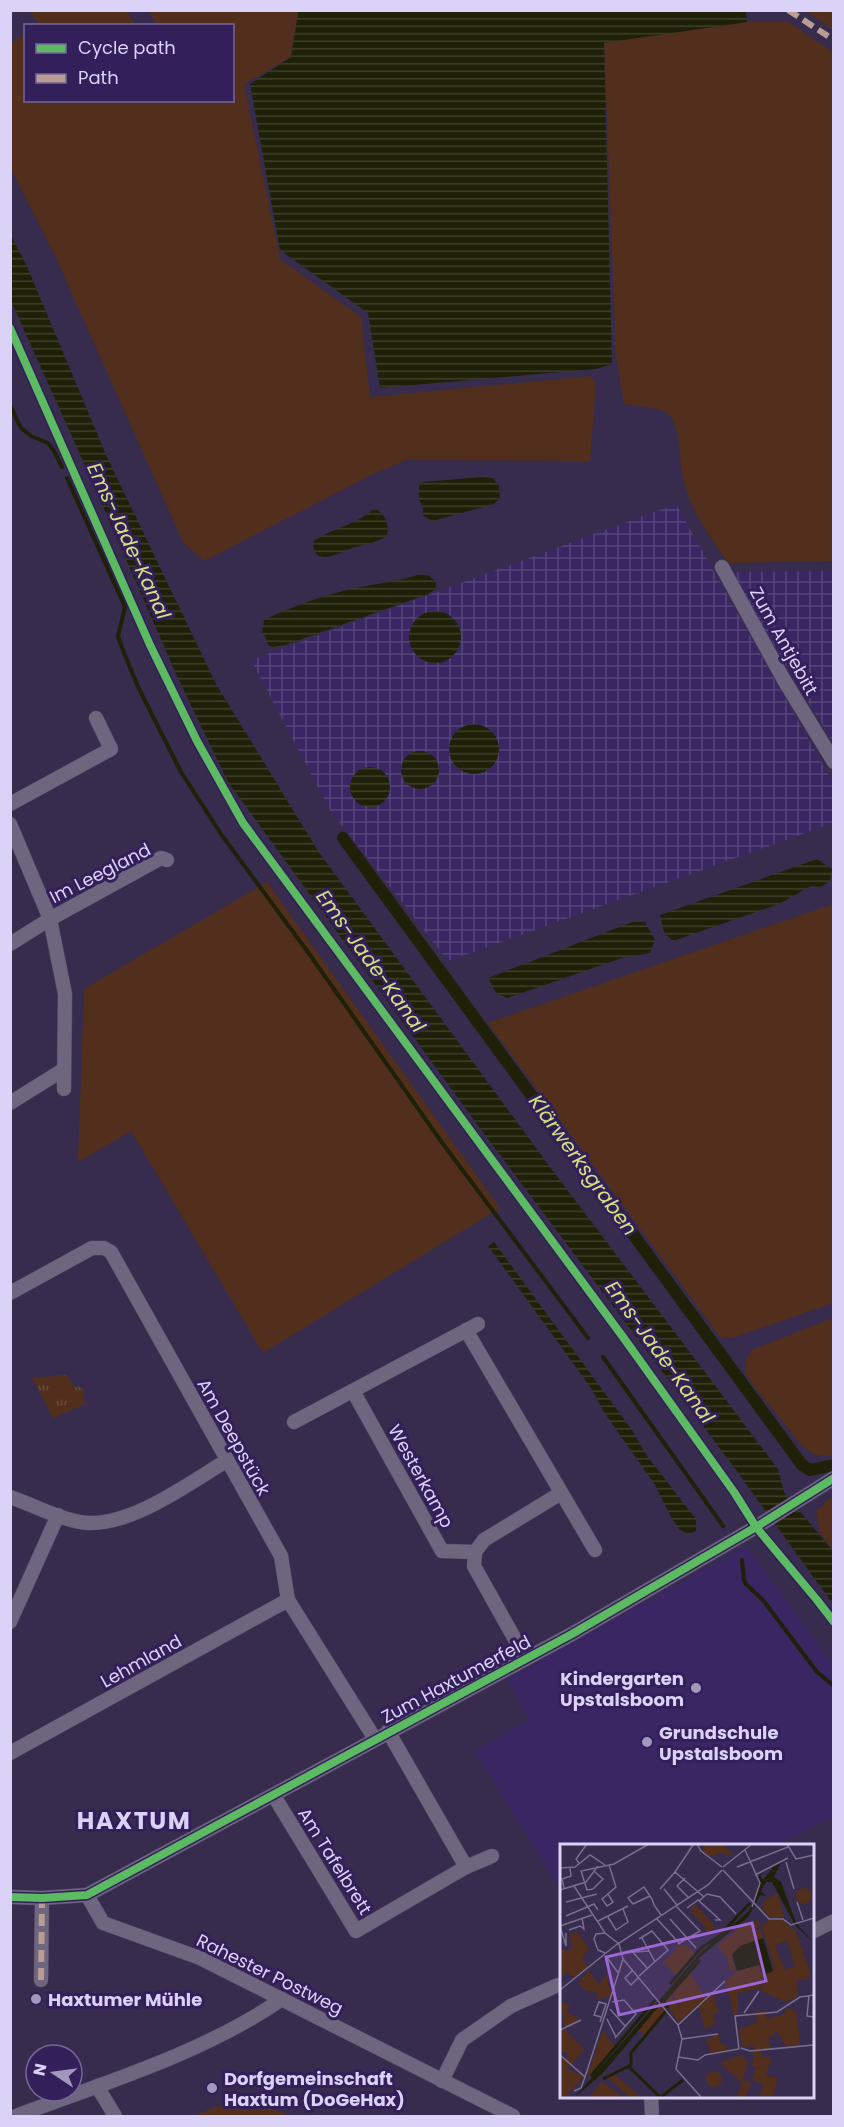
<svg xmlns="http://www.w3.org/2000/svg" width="844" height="2127" font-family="Poppins,sans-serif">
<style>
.built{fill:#3a2663}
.industrial{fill:url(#industrial-grid)}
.green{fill:#512f1c}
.park{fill:url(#park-tufts)}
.water{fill:url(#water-rules)}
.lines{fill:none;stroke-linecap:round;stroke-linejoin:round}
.stream{stroke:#1e2007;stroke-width:4}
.canal{stroke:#1e2007;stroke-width:12}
.minor-casing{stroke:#514764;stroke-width:15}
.minor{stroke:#6d667e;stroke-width:14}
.quiet{stroke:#b99d93;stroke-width:6;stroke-dasharray:12 6;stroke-linecap:butt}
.cycleway-casing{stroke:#331f5a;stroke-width:11}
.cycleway{stroke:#5cba63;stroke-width:8}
.poi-dot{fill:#a198bc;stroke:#331f5a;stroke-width:2}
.labels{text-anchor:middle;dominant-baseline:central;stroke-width:6;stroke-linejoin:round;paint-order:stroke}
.street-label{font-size:18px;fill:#dad2f7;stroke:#331f5a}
.poi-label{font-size:18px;font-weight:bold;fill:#dad2f7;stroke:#331f5a;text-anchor:start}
.water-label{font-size:20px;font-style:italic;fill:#d4e27e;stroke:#331f5a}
.district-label{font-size:24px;font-weight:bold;letter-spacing:1.5px;fill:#dad2f7;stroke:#331f5a}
.inset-river{fill:none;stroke:#1e2007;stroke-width:3}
.inset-road{fill:none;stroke:#786e91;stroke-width:1.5}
.view{fill:#9c66d3;fill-opacity:0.15;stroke:#9c66d3;stroke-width:3}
.inset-edge{fill:none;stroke:#dad2f7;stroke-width:3}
</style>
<defs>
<pattern id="industrial-grid" width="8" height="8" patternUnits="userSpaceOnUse" patternTransform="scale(1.5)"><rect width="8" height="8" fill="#3a2663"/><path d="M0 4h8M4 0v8" fill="none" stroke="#56457a"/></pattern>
<pattern id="park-tufts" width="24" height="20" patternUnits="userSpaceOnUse" patternTransform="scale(1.5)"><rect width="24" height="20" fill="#512f1c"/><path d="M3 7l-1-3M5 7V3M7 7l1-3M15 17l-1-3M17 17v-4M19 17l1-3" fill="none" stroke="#694c3e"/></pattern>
<pattern id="water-rules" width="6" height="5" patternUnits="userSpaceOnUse" patternTransform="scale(1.5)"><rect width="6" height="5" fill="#1e2007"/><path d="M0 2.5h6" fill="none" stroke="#3e402c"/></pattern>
</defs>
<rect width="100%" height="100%" fill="#372c4d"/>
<path class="built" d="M746,1546L833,1665V1816L776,1845H562V1892L475,1752L529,1719L507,1679Z"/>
<g class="industrial">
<path d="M676,504L833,783V823L448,961L330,810L251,660Z"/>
<path d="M833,571V743L730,572Z"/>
</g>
<g class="green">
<path d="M30,11H127L135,25H39Z"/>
<path d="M148,11H297L298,14L291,57L244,84L280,259L361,317L370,397L591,376L596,383L590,461L406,460L373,474L204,561L183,542L55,256L11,169V43L25,34L26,100H232V26L157,25Z"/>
<path d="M806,11H833V30Z"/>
<path d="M747,22H788L833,52V561L729,563C709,537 688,506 682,473C679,457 682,422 665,412C657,407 635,406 624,404L616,355L604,42Z"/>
<path d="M267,882L500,1208L263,1353L131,1131L78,1162L84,989Z"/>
<path d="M833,904V1303L735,1337H720L488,1023Z"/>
<path d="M833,1318V1456L816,1455L802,1446L751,1382C743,1370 743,1362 752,1350Z"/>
<path d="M833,1495V1551L820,1532L816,1512Z"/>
<path d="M246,2095L289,2116H200L198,2114Z"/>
</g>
<path class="park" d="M67,1375L74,1387H82L85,1404L53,1418L32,1378Z"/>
<g class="water">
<path d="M297,11H746L747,22L604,43L612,364L596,369L380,388L368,313L280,250L250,84L291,57L298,14Z"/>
<path d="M10,234L26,264L107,457L216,684L318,851L547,1163L778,1469L784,1492L833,1551V1604L733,1466L479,1127L228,782L176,674L88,472L11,301Z"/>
<path d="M482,477L493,478L499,486L500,498L494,504L433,521L423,516V508L419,499V486L423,482Z"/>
<path d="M372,510H378C387,518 389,524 387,536C377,542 367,544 355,547C342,551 313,570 313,542C331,528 355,526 372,510Z"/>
<path d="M420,574L428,575L436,582V589L428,594L285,645L273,647L268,645L265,636L262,634L264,620C295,605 327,594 361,587C381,583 400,581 420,574Z"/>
<circle cx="435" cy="637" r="26"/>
<circle cx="474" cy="749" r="25"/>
<circle cx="420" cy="770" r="19"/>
<circle cx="370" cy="787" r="20"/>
<path d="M817,859L832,869L830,881L821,887L811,886L779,904L673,941L664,932L660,915Z"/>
<path d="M632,922H645L655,940L650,953L622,958L507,998L496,993L488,978Z"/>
<path d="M494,1242L632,1430L647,1456L696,1519V1531L688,1534L680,1530L672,1519L655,1485L604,1412L591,1388L488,1246Z"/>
</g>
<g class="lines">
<g class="stream">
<path d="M10,405L21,428L31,436L48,443L54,451L62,467"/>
<path d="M67,478L125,607L118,636L124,653L139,689L181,772L221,834L310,955L443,1144L588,1338"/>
<path d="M603,1357L723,1526"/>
<path d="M742,1560L744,1580L746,1584L763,1600L817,1672L834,1686"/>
</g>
<path class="canal" d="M343,838L802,1465L810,1470L834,1465"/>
<g class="minor-casing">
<g id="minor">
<path d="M722,567L784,680L834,762"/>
<path d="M10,804L111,749L96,718"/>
<path d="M10,824L50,919L65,994L64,1089"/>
<path d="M10,944L50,919L161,858L167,860"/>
<path d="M10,1103L63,1070"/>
<path d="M10,1293L92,1248H104L111,1252L281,1556L288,1600L375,1739"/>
<path d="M466,1330L595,1550"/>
<path d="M353,1391L442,1551L475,1552"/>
<path d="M294,1422L478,1324"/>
<path d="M10,1497C34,1505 64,1522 89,1523C134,1524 188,1484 226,1461"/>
<path d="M10,1622L58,1515"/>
<path d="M526,1659L474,1566L475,1552L484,1540L561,1493"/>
<path d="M10,1753L288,1600"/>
<path d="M274,1796L356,1931L466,1867L388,1731"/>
<path d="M466,1867L492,1856"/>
<path d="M87,1895L103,1923L200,1958L513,2116"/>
<path d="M10,1897L42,1898L87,1895L572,1634L756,1527L834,1478"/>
<path d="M812,1932L834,1921"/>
<path d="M41,1980L42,1898"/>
<path d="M442,2081L462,2040L511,2006L558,1985"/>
<path d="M97,2086L115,2116"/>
<path d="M651,2096L652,2116"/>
<path d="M16,2116C104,2083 204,2053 282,1999"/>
</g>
</g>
<use href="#minor" class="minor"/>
<g class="quiet">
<path d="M788,10L834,40"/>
<path d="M41,1980L42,1898"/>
</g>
<g class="cycleway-casing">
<g id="cycleway">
<path d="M10,328L150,645L197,741L243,823L623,1337L734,1492L756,1527L817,1600L834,1622"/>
<path d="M10,1897L42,1898L87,1895L572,1634L756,1527L834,1478"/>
</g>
</g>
<use href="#cycleway" class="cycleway"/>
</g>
<g class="poi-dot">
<circle cx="696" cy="1688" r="6"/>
<circle cx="647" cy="1742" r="6"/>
<circle cx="36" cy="1999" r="6"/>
<circle cx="212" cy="2088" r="6"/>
</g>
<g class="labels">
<g class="street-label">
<text transform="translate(784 641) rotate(61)">Zum Antjebitt</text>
<text transform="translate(100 873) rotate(-27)">Im Leegland</text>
<text transform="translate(234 1437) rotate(61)">Am Deepstück</text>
<text transform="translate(421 1476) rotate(61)">Westerkamp</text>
<text transform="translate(141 1661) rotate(-29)">Lehmland</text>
<text transform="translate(456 1679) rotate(-28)">Zum Haxtumerfeld</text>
<text transform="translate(335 1861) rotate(58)">Am Tafelbrett</text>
<text transform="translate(270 1974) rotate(26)">Rahester Postweg</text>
</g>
<g class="poi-label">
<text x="684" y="1678" text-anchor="end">Kindergarten<tspan x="684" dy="21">Upstalsboom</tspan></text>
<text x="659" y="1732">Grundschule<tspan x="659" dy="21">Upstalsboom</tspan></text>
<text x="48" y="1999">Haxtumer Mühle</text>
<text x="224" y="2078">Dorfgemeinschaft<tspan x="224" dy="21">Haxtum (DoGeHax)</tspan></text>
</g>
<g class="water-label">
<text transform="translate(129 541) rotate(65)">Ems-Jade-Kanal</text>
<text transform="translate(371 961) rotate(54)">Ems-Jade-Kanal</text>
<text transform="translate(583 1165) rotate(54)">Klärwerksgraben</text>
<text transform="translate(660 1352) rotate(54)">Ems-Jade-Kanal</text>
</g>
<g class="district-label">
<text x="134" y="1820">HAXTUM</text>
</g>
</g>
<g transform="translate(560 1844)">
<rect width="254" height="254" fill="#372c4d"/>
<path d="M236 52a8 8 0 1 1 16 0a8 8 0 1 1-16 0ZM218,50L224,73H210L202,66L205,55ZM197,76L201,80L190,91L200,84L203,94L179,102L171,111L176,125L170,127L167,114L157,102L187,77L191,82ZM209,76H224L236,88L251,131L246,136H237V153L226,158L200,146L206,132L215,125L202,83ZM227,97L235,122L225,126L215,101ZM17,88L29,104L22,115L28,122L13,134L7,127L0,134V97L2,105L8,107L12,103L9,90ZM126,100L136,111L117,132L103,118L116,106L114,103ZM199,121L203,133L200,144L177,149L178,169L174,171L165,138L175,128ZM50,126L47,138L53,152L36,155L38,149L24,146L19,138L28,127L39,140ZM130,129L146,154L119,179L105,158L111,152L124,170L112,150ZM154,149L158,169L153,170L156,180L148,182L146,188L139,163ZM0,157L10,161L7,168L20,176L5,184ZM100,160L107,166L84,191L78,185ZM228,163L237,169L240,201L227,203L215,186L214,192L209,193L211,205L194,206L193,201L183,204L178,186L197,178L196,168H206L207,177L209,172L211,176V173L223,171ZM4,185L24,205L12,220L6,215L9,211L4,207L0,210V187ZM43,186L56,204L32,232H27ZM152,189L158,190L161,201L166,200L168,208L151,209L146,196L153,194ZM194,207H201L203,213H212L206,231L218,234L213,252L199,253L203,240L192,236L196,223L192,222ZM181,211L188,218L183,236L191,238L186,253H177L182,239L160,219ZM0,212L10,220L7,225L24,232L6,253H0ZM146 235a8 8 0 1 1 16 0a8 8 0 1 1-16 0ZM55,230L81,253H69L47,233ZM42,237L62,253H30Z" fill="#512f1c" fill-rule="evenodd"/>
<path d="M145,0H163L174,12L160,9L152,13L142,7ZM134,59L155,83L146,89V83L131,68Z" fill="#512f1c"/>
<path d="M231,15L220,20L214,33L221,38L236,79L253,98L235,81L212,38H206L201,47L206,52L200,51L188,73L139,114L43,229L15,253L142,107L189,67L198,48L199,31L204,28L200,32L203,36L214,22ZM203,94L213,127L203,131L199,121L177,127L172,111L180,102Z" fill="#1e2007"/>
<path class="inset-river" d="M161,90L190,59M110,140L142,103L161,91M108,164L104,157L140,116M68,222L100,253M31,232L96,155M43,235L71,221V209L106,167M101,253L123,236"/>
<path class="inset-road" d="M137,0L141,7L162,23M227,0L236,15L254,11M185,6L200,39L192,63M226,18L234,45M19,19L16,15L27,0M163,23L192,0M177,23L228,3M0,24L15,23L30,11L45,21M163,26L209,75H223L231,81L254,74M115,28L133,1M195,31L228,14M125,34L117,42L129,54M14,42L45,89L59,100L63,115L25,233M4,44L2,35L11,32L10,24M33,45L27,46L21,27L54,20L89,0M33,45L43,35L35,28M100,45L115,28L144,53M104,45L117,61M0,46L26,38L38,22M48,50L42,55L47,62L53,58L48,50L56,43L49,21M90,52L73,60L68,54L84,43L92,55L94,61L101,71M139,57L147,50L160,53L176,70M6,58L37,50M237,58L243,76M116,62L140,87L118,100M127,64L138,56L160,76H155M6,72L34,60L38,66M48,73L56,86L68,78L63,65M97,75L120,100M110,75L136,104M38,77L68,62M9,86L20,82L24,85L22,74M6,89V102L0,82L32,71M45,89L36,90L34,95L38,106L45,109M82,94L95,118M71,106L87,124M62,109L89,107M46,112L59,130M63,115L118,181L122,195L116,225L141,253M73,126L65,134L71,141L79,133M79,132L108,106L92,87L79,95M0,146L56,101L148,41L162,26M249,151L247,172L254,173M52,158L64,156L76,170L55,194M50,165L65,182M184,169L199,147M47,175L56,193M40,178L46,160L39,158L34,171L41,173M118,181L165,137M0,186L21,176M122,195L158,190M181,204L190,207L254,201M0,211L25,233L21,244L14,247M118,213L138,216L145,211L179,205L175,172L217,168L240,153L254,151"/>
<path class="view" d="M192,79L206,137L59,171L46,113Z"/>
<rect width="254" height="254" class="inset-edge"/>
</g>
<rect width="844" height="2127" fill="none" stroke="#dad2f7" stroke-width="24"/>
<rect x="24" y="24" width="210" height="78" fill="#331f5a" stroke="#766799" stroke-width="1.5"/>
<rect x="36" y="44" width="30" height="9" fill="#5cba63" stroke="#766799" stroke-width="1.5"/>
<text x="78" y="54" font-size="18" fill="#dad2f7">Cycle path</text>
<rect x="36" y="74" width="30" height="9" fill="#b99d93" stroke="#766799" stroke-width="1.5"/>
<text x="78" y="84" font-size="18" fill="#dad2f7">Path</text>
<g transform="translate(54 2073) rotate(283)"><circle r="28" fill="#331f5a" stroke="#766799" stroke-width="1.5"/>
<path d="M0-4.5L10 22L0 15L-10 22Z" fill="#a198bc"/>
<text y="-9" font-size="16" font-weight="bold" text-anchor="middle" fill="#dad2f7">N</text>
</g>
</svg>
